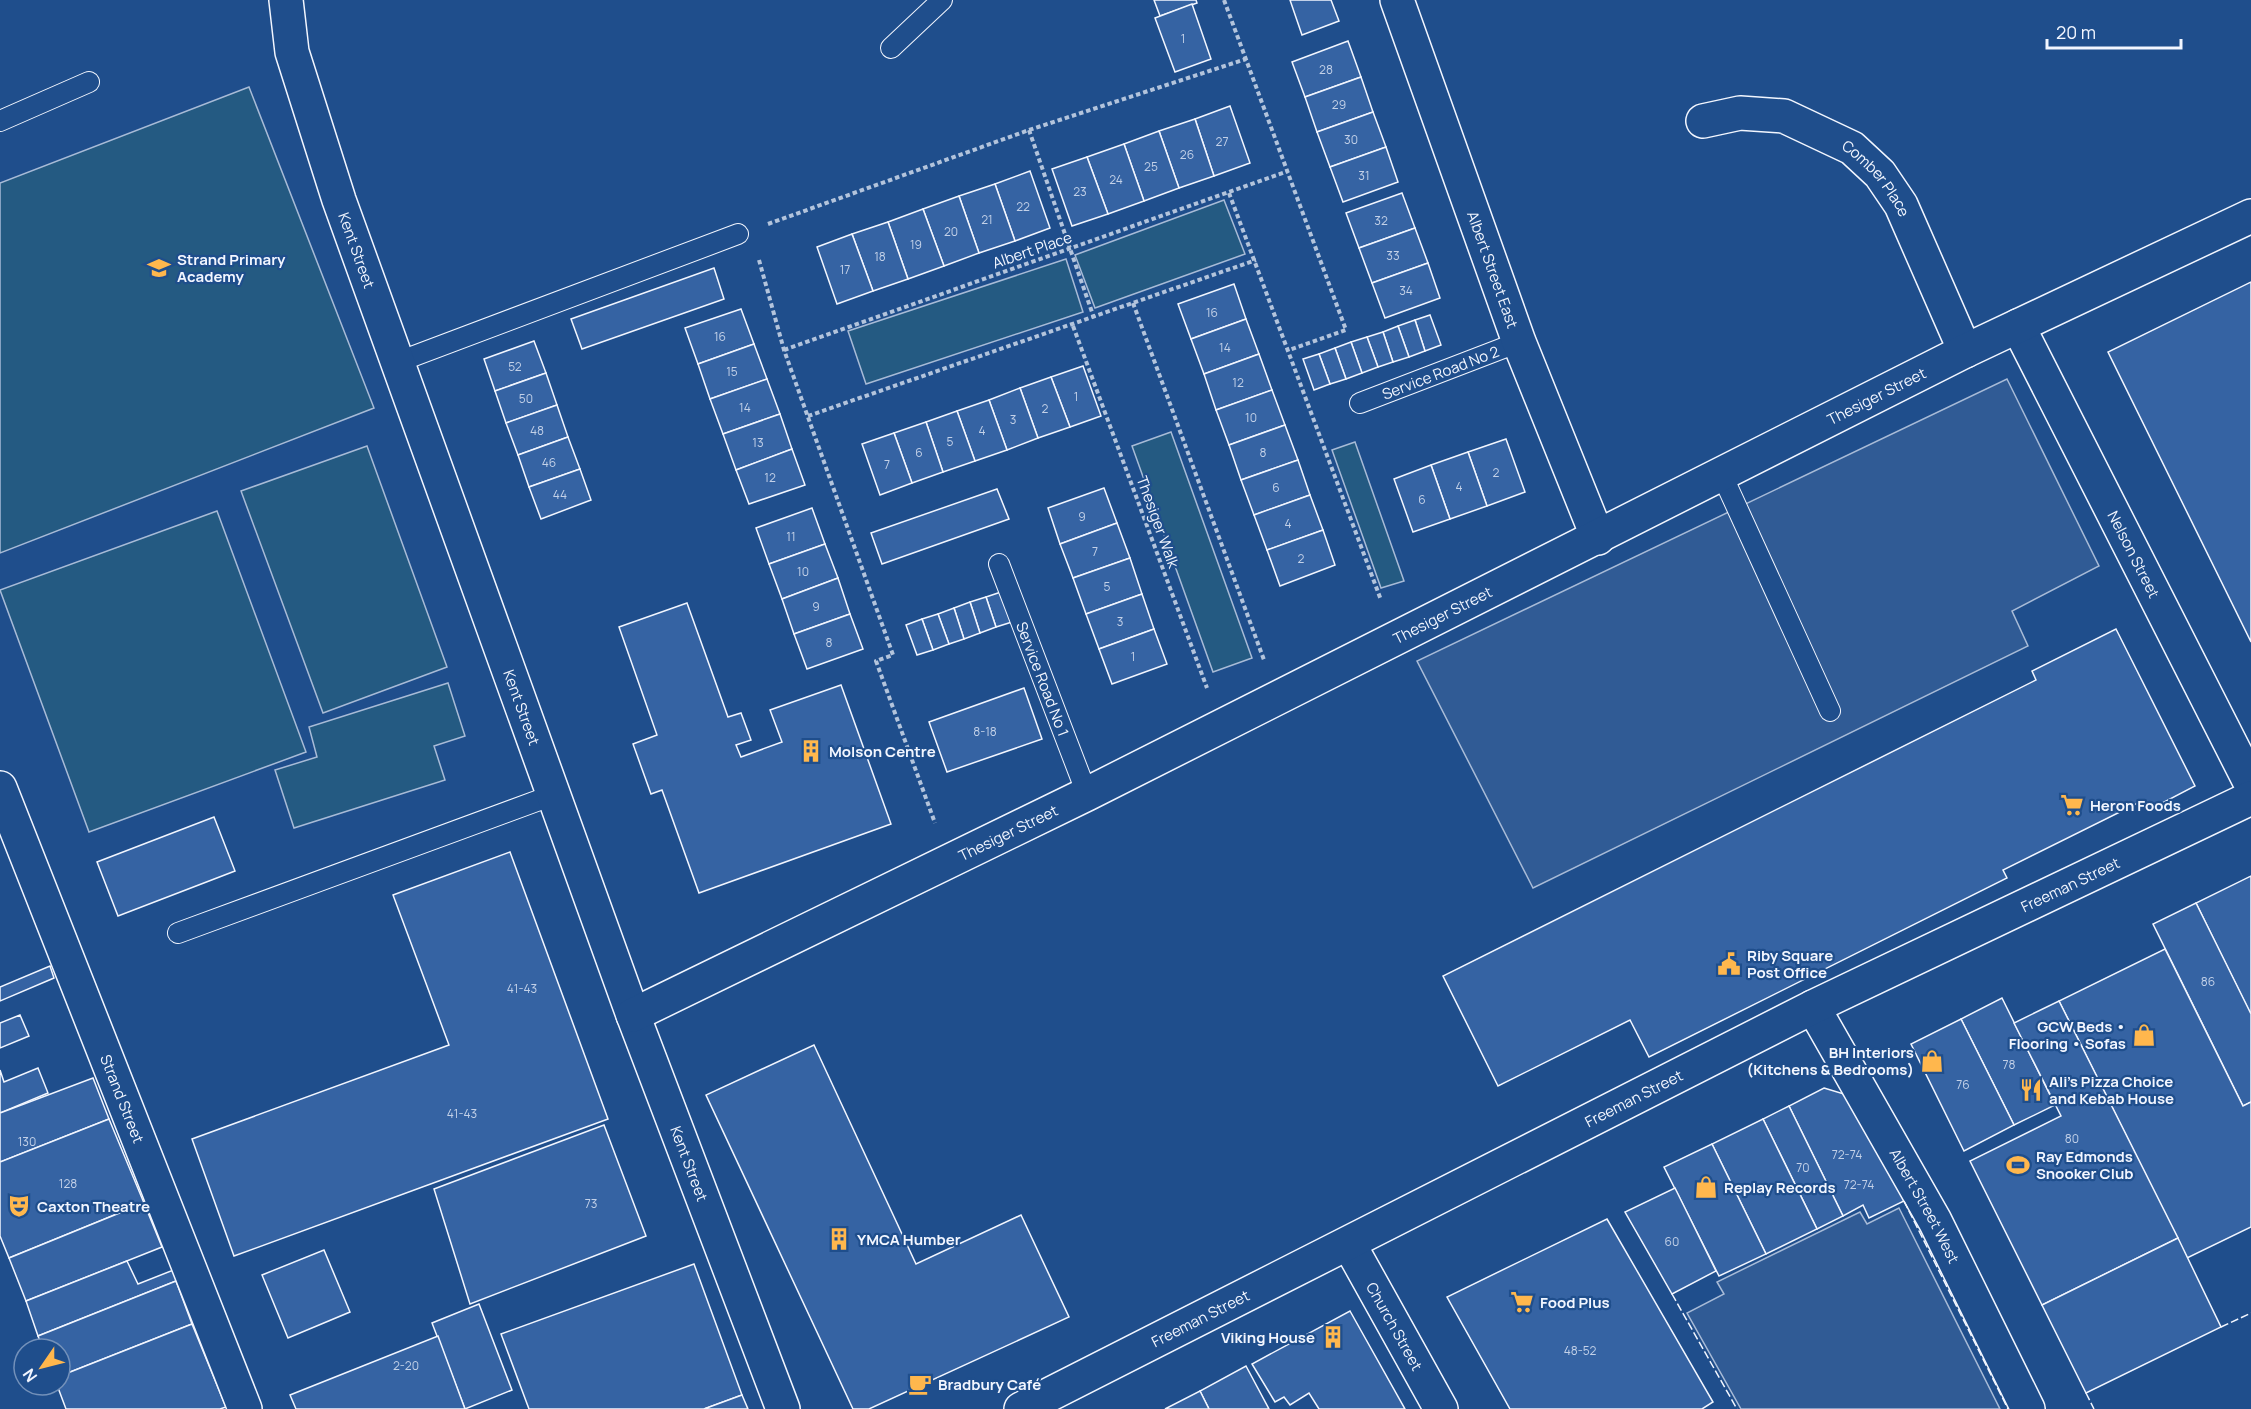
<svg xmlns="http://www.w3.org/2000/svg" width="2251" height="1409" font-family="Manrope,sans-serif">
<style>
.green{fill:#245a82;stroke:#a8bbd7;stroke-width:1.5}
.parking{fill:#305b95;stroke:#a8bbd7;stroke-width:1.5}
.building{fill:#3563a3;stroke:#f2f6ff;stroke-width:1.5}
.lines{fill:none;stroke-linecap:round;stroke-linejoin:round}
.service-casing{stroke:#f2f6ff;stroke-width:22}
.minor-casing{stroke:#f2f6ff;stroke-width:36}
.secondary-casing{stroke:#f2f6ff;stroke-width:36}
.path{stroke:#b3c4dc;stroke-width:4;stroke-dasharray:4.5 3;stroke-linecap:butt}
.service{stroke:#1f4e8c;stroke-width:20}
.minor{stroke:#1f4e8c;stroke-width:33}
.secondary{stroke:#1f4e8c;stroke-width:33}
.fence{stroke:#f2f6ff;stroke-width:1.5;stroke-dasharray:8 3;stroke-linecap:butt}
.labels{text-anchor:middle;dominant-baseline:central;stroke-width:4.5;stroke-linejoin:round;paint-order:stroke}
.number-label{font-size:12px;fill:#c3d1e8}
.street-label{font-size:15px;fill:#f2f6ff;stroke:#1f4e8c}
.poi-label{font-size:15px;font-weight:bold;fill:#f2f6ff;stroke:#1f4e8c;text-anchor:start}
</style>
<rect width="100%" height="100%" fill="#1f4e8c"/>
<g class="green">
<path d="M249,87L374,408L0,553V183Z"/>
<path d="M1224,200L1245,254L1095,308L1075,255Z"/>
<path d="M1066,259L1083,312L866,384L848,331Z"/>
<path d="M1171,432L1252,658L1213,672L1132,446Z"/>
<path d="M1355,442L1404,581L1381,588L1332,450Z"/>
<path d="M367,446L447,667L323,713L241,491Z"/>
<path d="M217,511L306,752L89,832L0,590Z"/>
<path d="M448,683L465,736L434,746L445,780L294,828L275,770L317,757L309,727Z"/>
</g>
<g class="parking">
<path d="M2007,379L2099,566L2012,611L2028,646L1533,888L1417,661Z"/>
<path d="M1899,1208L2000,1409H1741L1687,1313L1724,1294L1717,1282L1860,1212L1867,1224Z"/>
</g>
<g class="building">
<path d="M1154,0H1196L1197,3L1160,16Z"/>
<path d="M1290,0H1331L1339,21L1302,35Z"/>
<path d="M1192,4L1211,59L1175,72L1155,18Z"/>
<path d="M1348,41L1361,77L1305,97L1292,62Z"/>
<path d="M1361,77L1373,112L1317,132L1305,97Z"/>
<path d="M1230,106L1250,163L1214,176L1195,119Z"/>
<path d="M1373,112L1386,147L1330,167L1317,132Z"/>
<path d="M1195,119L1214,176L1179,188L1159,131Z"/>
<path d="M1159,131L1179,188L1144,201L1124,144Z"/>
<path d="M1124,144L1144,201L1108,214L1087,157Z"/>
<path d="M1386,147L1398,182L1343,202L1330,167Z"/>
<path d="M1087,157L1108,214L1072,226L1052,169Z"/>
<path d="M1030,171L1050,228L1015,241L995,184Z"/>
<path d="M995,184L1015,241L979,253L959,196Z"/>
<path d="M1402,193L1415,228L1359,248L1346,213Z"/>
<path d="M959,196L979,253L944,266L923,209Z"/>
<path d="M923,209L944,266L908,279L888,222Z"/>
<path d="M888,222L908,279L873,291L852,234Z"/>
<path d="M1415,228L1428,263L1372,283L1359,248Z"/>
<path d="M852,234L873,291L837,304L817,247Z"/>
<path d="M1428,263L1440,298L1385,318L1372,283Z"/>
<path d="M714,268L724,299L582,349L571,319Z"/>
<path d="M2251,282V642L2108,352Z"/>
<path d="M1234,284L1246,319L1191,339L1178,304Z"/>
<path d="M741,309L754,344L698,364L685,328Z"/>
<path d="M1430,315L1441,345L1425,351L1415,320Z"/>
<path d="M1246,319L1259,354L1204,374L1191,339Z"/>
<path d="M1415,320L1425,351L1409,357L1398,326Z"/>
<path d="M1398,326L1409,357L1393,362L1383,332Z"/>
<path d="M1383,332L1393,362L1378,367L1367,337Z"/>
<path d="M1367,337L1378,367L1362,373L1351,342Z"/>
<path d="M534,341L546,373L495,391L484,359Z"/>
<path d="M1351,342L1362,373L1346,379L1335,348Z"/>
<path d="M754,344L767,379L710,399L698,364Z"/>
<path d="M1335,348L1346,379L1330,384L1319,354Z"/>
<path d="M1259,354L1272,390L1216,410L1204,374Z"/>
<path d="M1319,354L1330,384L1314,390L1303,359Z"/>
<path d="M1083,366L1101,416L1070,427L1051,377Z"/>
<path d="M546,373L557,405L506,423L495,391Z"/>
<path d="M1051,377L1070,427L1038,438L1020,388Z"/>
<path d="M767,379L780,414L723,434L710,399Z"/>
<path d="M1020,388L1038,438L1007,450L989,400Z"/>
<path d="M1272,390L1285,425L1229,445L1216,410Z"/>
<path d="M989,400L1007,450L975,461L957,411Z"/>
<path d="M557,405L568,437L518,455L506,423Z"/>
<path d="M957,411L975,461L943,472L926,422Z"/>
<path d="M780,414L792,449L736,470L723,434Z"/>
<path d="M926,422L943,472L912,483L894,433Z"/>
<path d="M1285,425L1298,460L1241,480L1229,445Z"/>
<path d="M894,433L912,483L880,495L862,444Z"/>
<path d="M568,437L580,469L529,487L518,455Z"/>
<path d="M1506,439L1525,492L1487,506L1468,452Z"/>
<path d="M792,449L805,485L749,504L736,470Z"/>
<path d="M1468,452L1487,506L1450,519L1431,465Z"/>
<path d="M1298,460L1310,495L1254,515L1241,480Z"/>
<path d="M1431,465L1450,519L1413,532L1394,479Z"/>
<path d="M580,469L591,500L541,519L529,487Z"/>
<path d="M1104,488L1117,523L1060,544L1048,508Z"/>
<path d="M997,489L1009,519L882,564L871,533Z"/>
<path d="M1310,495L1323,530L1267,550L1254,515Z"/>
<path d="M812,508L825,544L769,564L756,528Z"/>
<path d="M1117,523L1130,558L1073,578L1060,544Z"/>
<path d="M1323,530L1335,565L1280,586L1267,550Z"/>
<path d="M825,544L838,578L782,599L769,564Z"/>
<path d="M1130,558L1142,594L1086,614L1073,578Z"/>
<path d="M838,578L850,614L794,634L782,599Z"/>
<path d="M1001,592L1012,622L996,627L986,597Z"/>
<path d="M1142,594L1154,629L1099,649L1086,614Z"/>
<path d="M986,597L996,627L980,633L970,602Z"/>
<path d="M970,602L980,633L964,639L954,608Z"/>
<path d="M687,603L728,717L741,713L751,740L736,745L741,757L782,742L770,710L841,685L891,824L699,893L662,790L651,794L633,744L657,735L619,627Z"/>
<path d="M954,608L964,639L949,644L938,614Z"/>
<path d="M850,614L863,649L807,669L794,634Z"/>
<path d="M938,614L949,644L933,650L922,619Z"/>
<path d="M922,619L933,650L917,655L906,625Z"/>
<path d="M1154,629L1167,664L1112,684L1099,649Z"/>
<path d="M2116,629L2195,786L2149,810L2144,800L2003,870L2007,878L1649,1057L1630,1020L1498,1086L1443,976L2036,680L2032,671Z"/>
<path d="M1024,688L1042,739L947,772L929,722Z"/>
<path d="M214,817L235,871L118,916L97,862Z"/>
<path d="M510,852L608,1119L234,1256L192,1139L449,1045L393,895Z"/>
<path d="M2251,876V1012L2250,1013L2196,903Z"/>
<path d="M2196,903L2251,1014V1102L2243,1106L2153,924Z"/>
<path d="M2165,949L2243,1106L2251,1102V1227L2187,1258L2059,1001Z"/>
<path d="M50,966L54,978L0,1001V987Z"/>
<path d="M2002,998L2055,1105L2014,1125L1961,1019Z"/>
<path d="M2059,1001L2178,1238L2042,1305L1970,1161L2061,1116L2014,1023Z"/>
<path d="M20,1015L29,1036L0,1048V1023Z"/>
<path d="M1961,1019L2014,1125L1964,1151L1911,1044Z"/>
<path d="M814,1045L916,1264L1021,1215L1069,1317L869,1409H853L706,1095Z"/>
<path d="M38,1068L48,1093L0,1113V1070L4,1082Z"/>
<path d="M93,1078L109,1119L0,1162V1113Z"/>
<path d="M1824,1088L1854,1097L1904,1201L1869,1218L1863,1205L1843,1216L1789,1106Z"/>
<path d="M1789,1106L1843,1216L1817,1229L1763,1119Z"/>
<path d="M109,1119L144,1203L9,1258L0,1236V1162Z"/>
<path d="M1763,1119L1817,1229L1766,1254L1712,1144Z"/>
<path d="M604,1125L646,1236L470,1304L434,1189Z"/>
<path d="M1712,1144L1766,1254L1719,1276L1664,1167Z"/>
<path d="M1675,1188L1716,1271L1672,1294L1625,1212Z"/>
<path d="M144,1203L162,1247L26,1301L9,1258Z"/>
<path d="M1607,1219L1713,1402L1702,1409H1510L1447,1297Z"/>
<path d="M2178,1238L2221,1327L2086,1393L2042,1305Z"/>
<path d="M324,1250L350,1312L288,1338L262,1275Z"/>
<path d="M127,1261L138,1284L176,1269V1281L38,1336L26,1301Z"/>
<path d="M694,1264L742,1395L704,1409H529L501,1334Z"/>
<path d="M176,1281L192,1324L60,1376V1349H43L38,1336Z"/>
<path d="M479,1304L512,1390L465,1409L432,1323Z"/>
<path d="M1350,1311L1405,1409H1319L1309,1393L1290,1405L1284,1397L1275,1402L1252,1364Z"/>
<path d="M192,1324L226,1407L220,1409H66L57,1385H60V1376Z"/>
<path d="M438,1336L465,1409H296L290,1395Z"/>
<path d="M1246,1366L1269,1409H1209L1200,1391Z"/>
<path d="M1200,1391L1209,1409H1165Z"/>
<path d="M742,1395L748,1409H704Z"/>
</g>
<g class="lines">
<g class="service-casing">
<g id="service">
<path d="M891,48L942,0"/>
<path d="M0,121L89,82"/>
<path d="M398,362L738,234"/>
<path id="s1" d="M1360,403L1519,342"/>
<path d="M1722,475L1830,711"/>
<path id="s2" d="M999,564L1087,794"/>
<path d="M178,933L553,795"/>
</g>
</g>
<g class="minor-casing">
<g id="minor">
<path id="s3" d="M286,0L292,52L339,200L633,1015L783,1409"/>
<path id="s4" d="M1397,0L1519,342L1598,538"/>
<path id="s5" d="M1703,121L1740,113L1784,116L1852,148L1880,174L1901,205L1965,351"/>
<path id="s6" d="M2018,326L2251,784"/>
<path id="s7" d="M0,788L245,1409"/>
<path id="s8" d="M1813,1007L1935,1221L2028,1409"/>
<path id="s9" d="M633,1015L1087,794L1965,351L2251,216"/>
<path id="s10" d="M1349,1244L1441,1409"/>
</g>
</g>
<g class="secondary-casing">
<g id="secondary">
<path id="s11" d="M1021,1409L1813,1007L2251,798"/>
</g>
</g>
<g class="path">
<path d="M1224,0L1346,330L1289,350"/>
<path d="M1029,130L1094,318"/>
<path d="M1229,193L1381,600"/>
<path d="M768,224L1029,130L1246,59"/>
<path d="M759,260L784,350L893,655L876,661L935,823"/>
<path d="M1133,303L1264,660"/>
<path d="M1073,326L1207,688"/>
<path d="M784,350L1288,171"/>
<path d="M808,416L1256,260"/>
</g>
<use href="#service" class="service"/>
<use href="#minor" class="minor"/>
<use href="#secondary" class="secondary"/>
<g class="fence">
<path d="M1904,1201L2008,1409"/>
<path d="M1672,1294L1737,1409"/>
<path d="M2221,1327L2251,1313"/>
<path d="M2086,1393L2094,1409"/>
</g>
</g>
<defs>
<g id="school-bare" transform="scale(1.8)"><path d="M0-5L7-2L0 1L-7-2ZM-4 1L0 2.5L4 1V4Q0 6-4 4Z" fill="#ffb74d" stroke="#1f4e8c" stroke-width="2.5" paint-order="stroke"/></g>
<g id="building-bare" transform="scale(1.8)"><path d="M-4-6H4V6H1V3H-1V6H-4ZM-2.5-4.3h1.7v1.8h-1.7ZM.8-4.3h1.7v1.8H.8ZM-2.5-1h1.7V.8h-1.7ZM.8-1h1.7V.8H.8Z" fill="#ffb74d" stroke="#1f4e8c" stroke-width="2.5" paint-order="stroke"/></g>
<g id="supermarket-bare" transform="scale(1.8)"><path d="M-6-5.5h2.5l.6 2H6L4.5 2H-2.5L-4.4-4H-6ZM-1.5 3.2a1.3 1.3 0 1 0 .1 0ZM3 3.2a1.3 1.3 0 1 0 .1 0Z" fill="#ffb74d" stroke="#1f4e8c" stroke-width="2.5" paint-order="stroke"/></g>
<g id="civic-bare" transform="scale(1.8)"><path d="M-.6-6.5H3V-4.5H.6V-3L4-1V1h2V6H-6V1h2V-1L-.6-3ZM-1.2 2.5V6h2.4V2.5Z" fill="#ffb74d" stroke="#1f4e8c" stroke-width="2.5" paint-order="stroke"/></g>
<g id="shop-bare" transform="scale(1.8)"><path d="M-5-2.5h2.3a2.7 3.5 0 0 1 5.4 0H5L5.5 6h-11ZM-1.5-2.5h3a1.5 2.3 0 0 0-3 0Z" fill="#ffb74d" stroke="#1f4e8c" stroke-width="2.5" paint-order="stroke"/></g>
<g id="restaurant-bare" transform="scale(1.8)"><path d="M-5-6h1v4h1v-4h1v4h1v-4h1v5L-1.5 .5V6h-2V.5L-5-1ZM5-6V6H3V1.5H1.5Q1.5-4 5-6Z" fill="#ffb74d" stroke="#1f4e8c" stroke-width="2.5" paint-order="stroke"/></g>
<g id="stadium-bare" transform="scale(1.8)"><path d="M0-5a6.5 5 0 1 0 0 10a6.5 5 0 1 0 0-10ZM-3.5-1.8h7v3.6h-7Z" fill="#ffb74d" stroke="#1f4e8c" stroke-width="2.5" paint-order="stroke"/></g>
<g id="theatre-bare" transform="scale(1.8)"><path d="M-5-5.5Q0-4 5-5.5V0Q5 5 0 6Q-5 5-5 0ZM-3.3-2.5H-1v1.5H-3.3ZM1-2.5H3.3v1.5H1ZM-2.8 1Q0 5.5 2.8 1Z" fill="#ffb74d" stroke="#1f4e8c" stroke-width="2.5" paint-order="stroke"/></g>
<g id="cafe-bare" transform="scale(1.8)"><path d="M-5.5-4.5H6V0H3Q3 3.5 0 3.5H-2.5Q-5.5 3.5-5.5 0ZM3-3.2v2h1.7v-2ZM-6 4.5H4V6H-6Z" fill="#ffb74d" stroke="#1f4e8c" stroke-width="2.5" paint-order="stroke"/></g>
</defs>
<g fill-rule="evenodd">
<use href="#school-bare" x="159" y="268"/>
<use href="#building-bare" x="811" y="751"/>
<use href="#supermarket-bare" x="2072" y="805"/>
<use href="#civic-bare" x="1729" y="964"/>
<use href="#shop-bare" x="2144" y="1035"/>
<use href="#shop-bare" x="1932" y="1061"/>
<use href="#restaurant-bare" x="2031" y="1090"/>
<use href="#stadium-bare" x="2018" y="1165"/>
<use href="#shop-bare" x="1706" y="1187"/>
<use href="#theatre-bare" x="19" y="1206"/>
<use href="#building-bare" x="839" y="1239"/>
<use href="#supermarket-bare" x="1522" y="1302"/>
<use href="#building-bare" x="1333" y="1337"/>
<use href="#cafe-bare" x="920" y="1384"/>
</g>
<g class="labels">
<g class="number-label">
<text x="1183" y="38">1</text>
<text x="1326" y="69">28</text>
<text x="1339" y="104">29</text>
<text x="1351" y="139">30</text>
<text x="1222" y="141">27</text>
<text x="1187" y="154">26</text>
<text x="1151" y="166">25</text>
<text x="1364" y="175">31</text>
<text x="1116" y="179">24</text>
<text x="1080" y="191">23</text>
<text x="1023" y="206">22</text>
<text x="987" y="219">21</text>
<text x="1381" y="220">32</text>
<text x="951" y="231">20</text>
<text x="916" y="244">19</text>
<text x="1393" y="255">33</text>
<text x="880" y="256">18</text>
<text x="845" y="269">17</text>
<text x="1406" y="290">34</text>
<text x="1212" y="312">16</text>
<text x="720" y="336">16</text>
<text x="1225" y="347">14</text>
<text x="515" y="366">52</text>
<text x="732" y="371">15</text>
<text x="1238" y="382">12</text>
<text x="1076" y="396">1</text>
<text x="526" y="398">50</text>
<text x="745" y="407">14</text>
<text x="1045" y="408">2</text>
<text x="1251" y="417">10</text>
<text x="1013" y="419">3</text>
<text x="537" y="430">48</text>
<text x="982" y="430">4</text>
<text x="950" y="441">5</text>
<text x="758" y="442">13</text>
<text x="919" y="452">6</text>
<text x="1263" y="452">8</text>
<text x="549" y="462">46</text>
<text x="887" y="464">7</text>
<text x="1496" y="472">2</text>
<text x="770" y="477">12</text>
<text x="1459" y="486">4</text>
<text x="1276" y="487">6</text>
<text x="560" y="494">44</text>
<text x="1422" y="499">6</text>
<text x="1082" y="516">9</text>
<text x="1288" y="523">4</text>
<text x="791" y="536">11</text>
<text x="1095" y="551">7</text>
<text x="1301" y="558">2</text>
<text x="803" y="571">10</text>
<text x="1107" y="586">5</text>
<text x="816" y="606">9</text>
<text x="1120" y="621">3</text>
<text x="829" y="642">8</text>
<text x="1133" y="656">1</text>
<text x="985" y="731">8-18</text>
<text x="2208" y="981">86</text>
<text x="522" y="988">41-43</text>
<text x="2009" y="1064">78</text>
<text x="1963" y="1084">76</text>
<text x="462" y="1113">41-43</text>
<text x="2072" y="1138">80</text>
<text x="27" y="1141">130</text>
<text x="1847" y="1154">72-74</text>
<text x="1803" y="1167">70</text>
<text x="68" y="1183">128</text>
<text x="1859" y="1184">72-74</text>
<text x="591" y="1203">73</text>
<text x="1672" y="1241">60</text>
<text x="1580" y="1350">48-52</text>
<text x="406" y="1365">2-20</text>
</g>
<g class="street-label">
<text stroke="none"><textPath href="#s5" startOffset="196">Comber Place</textPath></text>
<text transform="translate(1032 250) rotate(-19)">Albert Place</text>
<text stroke="none"><textPath href="#s3" startOffset="261">Kent Street</textPath></text>
<text stroke="none"><textPath href="#s4" startOffset="286">Albert Street East</textPath></text>
<text stroke="none"><textPath href="#s1" startOffset="86">Service Road No 2</textPath></text>
<text stroke="none"><textPath href="#s9" startOffset="1389">Thesiger Street</textPath></text>
<text transform="translate(1158 522) rotate(70)">Thesiger Walk</text>
<text stroke="none"><textPath href="#s6" startOffset="256">Nelson Street</textPath></text>
<text stroke="none"><textPath href="#s9" startOffset="903">Thesiger Street</textPath></text>
<text stroke="none"><textPath href="#s2" startOffset="123">Service Road No 1</textPath></text>
<text stroke="none"><textPath href="#s3" startOffset="747">Kent Street</textPath></text>
<text stroke="none"><textPath href="#s9" startOffset="417">Thesiger Street</textPath></text>
<text stroke="none"><textPath href="#s11" startOffset="1173">Freeman Street</textPath></text>
<text stroke="none"><textPath href="#s7" startOffset="334">Strand Street</textPath></text>
<text stroke="none"><textPath href="#s11" startOffset="687">Freeman Street</textPath></text>
<text stroke="none"><textPath href="#s3" startOffset="1233">Kent Street</textPath></text>
<text stroke="none"><textPath href="#s8" startOffset="228">Albert Street West</textPath></text>
<text stroke="none"><textPath href="#s11" startOffset="201">Freeman Street</textPath></text>
<text stroke="none"><textPath href="#s10" startOffset="94">Church Street</textPath></text>
</g>
<g class="poi-label">
<text x="177" y="259">Strand Primary<tspan x="177" dy="17">Academy</tspan></text>
<text x="829" y="751">Molson Centre</text>
<text x="2090" y="805">Heron Foods</text>
<text x="1747" y="955">Riby Square<tspan x="1747" dy="17">Post Office</tspan></text>
<text x="2126" y="1026" text-anchor="end">GCW Beds •<tspan x="2126" dy="17">Flooring • Sofas</tspan></text>
<text x="1914" y="1052" text-anchor="end">BH Interiors<tspan x="1914" dy="17">(Kitchens &amp; Bedrooms)</tspan></text>
<text x="2049" y="1081">Ali's Pizza Choice<tspan x="2049" dy="17">and Kebab House</tspan></text>
<text x="2036" y="1156">Ray Edmonds<tspan x="2036" dy="17">Snooker Club</tspan></text>
<text x="1724" y="1187">Replay Records</text>
<text x="37" y="1206">Caxton Theatre</text>
<text x="857" y="1239">YMCA Humber</text>
<text x="1540" y="1302">Food Plus</text>
<text x="1315" y="1337" text-anchor="end">Viking House</text>
<text x="938" y="1384">Bradbury Café</text>
</g>
</g>
<g transform="translate(42 1367) rotate(235)"><circle r="28" fill="#1f4e8c" stroke="#7391ba" stroke-width="1.5"/>
<path d="M0-4.5L10 22L0 15L-10 22Z" fill="#ffb74d"/>
<text y="-9" font-size="16" font-weight="bold" text-anchor="middle" fill="#f2f6ff">N</text>
</g>
<path d="M2047 39v9h134v-9" fill="none" stroke="#f2f6ff" stroke-width="3"/>
<text x="2056" y="39" font-size="18" fill="#f2f6ff" stroke="#1f4e8c" stroke-width="4.5" paint-order="stroke">20 m</text>
</svg>
